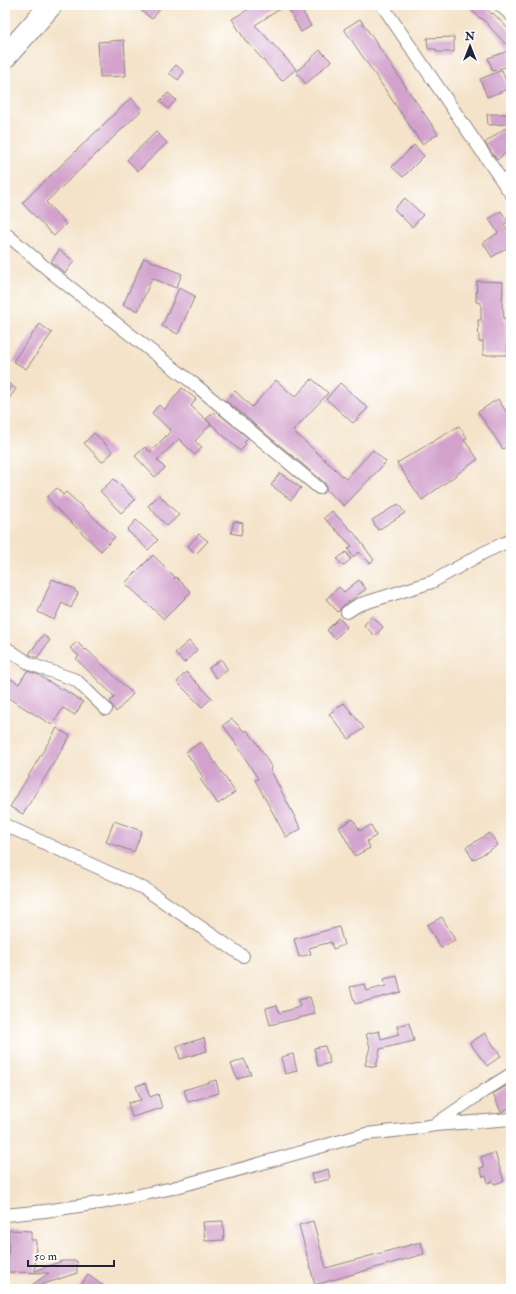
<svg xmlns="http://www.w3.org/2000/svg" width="516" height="1294" font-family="'IM FELL Double Pica',serif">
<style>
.building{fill:#d2a1cc}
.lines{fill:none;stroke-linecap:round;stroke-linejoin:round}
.street-casing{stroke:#8b8282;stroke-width:14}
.highway-casing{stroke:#8b8282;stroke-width:24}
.street{stroke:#fff;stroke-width:12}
.highway{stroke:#fff;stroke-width:22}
</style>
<rect width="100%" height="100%" fill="#fff"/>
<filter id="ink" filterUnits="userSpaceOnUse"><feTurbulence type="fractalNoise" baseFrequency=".025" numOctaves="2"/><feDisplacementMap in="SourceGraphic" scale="8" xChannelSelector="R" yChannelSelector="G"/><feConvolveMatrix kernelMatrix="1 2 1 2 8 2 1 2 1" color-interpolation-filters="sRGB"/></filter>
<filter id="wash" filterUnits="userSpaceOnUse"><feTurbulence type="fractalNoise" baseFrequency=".012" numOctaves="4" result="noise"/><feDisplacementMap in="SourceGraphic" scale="16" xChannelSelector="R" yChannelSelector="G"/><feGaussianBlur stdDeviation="0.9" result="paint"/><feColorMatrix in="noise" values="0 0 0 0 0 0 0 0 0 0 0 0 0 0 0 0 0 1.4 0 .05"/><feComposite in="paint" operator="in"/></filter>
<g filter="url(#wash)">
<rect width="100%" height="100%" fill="#f4e3c9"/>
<g id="blocks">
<g class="building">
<path d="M134,5H163L152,19Z"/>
<path d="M256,5H299L311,26L301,32L286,5L255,25L296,69L282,81L245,40L232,19Z"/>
<path d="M466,5H482L492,14L493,13L511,32V50L482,18L481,19Z"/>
<path d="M360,19L438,134L422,144L344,29Z"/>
<path d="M454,37V52H436V49H428L427,38Z"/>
<path d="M124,40L126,76L100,77L98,42Z"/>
<path d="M320,50L331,61L306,84L296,72Z"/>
<path d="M511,50V65L493,71L488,58Z"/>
<path d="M176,65L184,72L178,80L169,73Z"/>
<path d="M502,70L509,89L487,97L480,79Z"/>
<path d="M168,93L176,100L168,109L160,101Z"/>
<path d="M131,98L142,110L46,202L66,224L54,236L22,203Z"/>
<path d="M487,114H507V124L488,125Z"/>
<path d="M505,128L511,136V149L497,160L485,143Z"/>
<path d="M156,132L167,143L138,171L127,160Z"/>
<path d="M414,145L424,156L403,177L392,167Z"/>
<path d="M405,198L423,215L412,227L394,209Z"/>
<path d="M501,211L508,222L504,224L511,236V245L492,257L483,243L498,233L489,219Z"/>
<path d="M59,250L74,261L65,273L51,262Z"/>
<path d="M144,258L182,274L176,288L152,278L138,311L123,305Z"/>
<path d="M477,281L503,282L502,308H503L504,319H506L508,355H483V341L479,342L478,320H481V303L476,302Z"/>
<path d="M179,288L195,296L178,334L162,326Z"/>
<path d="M40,324L52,333L26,369L13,361Z"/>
<path d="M312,379L328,393L293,431L346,479L373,450L386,462L344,506L326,490V486L324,482L226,401L235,391L252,407L276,380L295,397Z"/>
<path d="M5,381L16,389L5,404Z"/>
<path d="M340,383L368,408L353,423L326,399Z"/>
<path d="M182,388L196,399L191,406L211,424L195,441L202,447L195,455L179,439L157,460L165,468L155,477L135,456L145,447L150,452L171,431L152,413L159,405L164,410Z"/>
<path d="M498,399L511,419V443L503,449L478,412Z"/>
<path d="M214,412L216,414L217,412L248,438L244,442L246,444L240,451L206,419Z"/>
<path d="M459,426L467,438L464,440L478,459L422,500L397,463Z"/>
<path d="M94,433L113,452L102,462L84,443Z"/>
<path d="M280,473L301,488L291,500L271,485Z"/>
<path d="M114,479L135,500L121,513L100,491Z"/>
<path d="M57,488L63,495L66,492L115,537L101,551L53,505H54L47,497Z"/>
<path d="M159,495L179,515L167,526L148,506Z"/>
<path d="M398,504L405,513L378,530L372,520Z"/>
<path d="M332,511L355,534L374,560L370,563L359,552L353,557L348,549L352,546L324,518Z"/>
<path d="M136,520L158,540L148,550L127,530Z"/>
<path d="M234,521L243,523L241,535L231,533Z"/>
<path d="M199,534L208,541L196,554L188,546Z"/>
<path d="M346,552L351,559L343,566L337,559Z"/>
<path d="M153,555L175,577L174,579L176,577L191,592L164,619L125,583Z"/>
<path d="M52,579L75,589L74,590L78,593L71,608L62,603L54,620L38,612Z"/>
<path d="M359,580L366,589L343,606L338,612L326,599L339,587L344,592Z"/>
<path d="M372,616L383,627L375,636L364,625Z"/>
<path d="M339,618L347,627L335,639L327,630Z"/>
<path d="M43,635L50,640L37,658L29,654Z"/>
<path d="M189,641L197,650L184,663L175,653Z"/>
<path d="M77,642L85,650L86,649L133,694L116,712L110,702L115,697L76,659L79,656L70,648Z"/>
<path d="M221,659L228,670L216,678L209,668Z"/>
<path d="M27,671L37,674L62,690L63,689L83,702L75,715L63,708L52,725L5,696V682L8,677L19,684Z"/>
<path d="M186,672L212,698L202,707L177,682Z"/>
<path d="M344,703L364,728L349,739L329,714Z"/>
<path d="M232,719L245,732L247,730L257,743L272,768L270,769L301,829L286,837L255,780L258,779L240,750L223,725Z"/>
<path d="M57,728L70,736L23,814L10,807Z"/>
<path d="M201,742L235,792L218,804L200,779L203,777L186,752Z"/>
<path d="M353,819L360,831L371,825L376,836L367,841L370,848L355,856L339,827Z"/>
<path d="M114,821L142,831L134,852L106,842Z"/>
<path d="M490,833L498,845L473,860L466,847Z"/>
<path d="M442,917L455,940L441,948L427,925Z"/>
<path d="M339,927L344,945L333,949L331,942L309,948L311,954L299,957L294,939Z"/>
<path d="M397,976L401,992L355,1004L350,987L364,984L366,991L386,986L384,979Z"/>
<path d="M310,997L315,1014L270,1025L266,1008L277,1005L279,1013L300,1007L298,1000Z"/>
<path d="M409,1023L414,1041L380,1049L376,1067L365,1065L370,1047L366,1034L379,1031L381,1039L399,1034L397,1026Z"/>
<path d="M485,1033L501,1056L487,1066L470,1043Z"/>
<path d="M204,1038L207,1051L180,1059L177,1046Z"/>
<path d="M325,1046L330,1063L318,1066L314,1048Z"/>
<path d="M293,1054L297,1071L285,1074L281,1057Z"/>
<path d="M244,1059L251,1074L237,1079L231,1064Z"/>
<path d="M216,1080L219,1093L188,1102L184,1090Z"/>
<path d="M145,1083L150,1097L158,1094L162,1108L132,1117L128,1103L141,1100L136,1086Z"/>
<path d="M511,1083V1107L501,1112L493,1094Z"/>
<path d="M495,1153L504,1181L494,1184L493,1181L488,1183L486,1176L483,1177L480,1168L484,1167L481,1157Z"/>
<path d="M328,1169L330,1179L313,1183L311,1174Z"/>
<path d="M223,1221L224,1240L205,1241L203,1222Z"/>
<path d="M313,1221L326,1268L421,1242L424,1254L315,1285L299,1225Z"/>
<path d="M9,1230L31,1231V1240H36L35,1271L62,1261H77V1273L29,1289V1287L49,1273L8,1272Z"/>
<path d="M88,1275L108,1289H78Z"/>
</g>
</g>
</g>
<g filter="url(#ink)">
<use href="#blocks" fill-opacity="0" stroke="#8b8282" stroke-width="1"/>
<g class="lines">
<g class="street-casing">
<g id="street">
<path d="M382,5L511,194"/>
<path d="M500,5L511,15"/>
<path d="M5,233L52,273L150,350L193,383L319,488"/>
<path d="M347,612L358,605L432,582L483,553L511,540"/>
<path d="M5,647L30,664L76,680L106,709"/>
<path d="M5,825L145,889L243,956"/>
<path d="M436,1124L484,1091L511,1074"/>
<path d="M5,1215L45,1211L106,1202L173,1188L366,1134L412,1129L435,1125L511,1119"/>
</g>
</g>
<g class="highway-casing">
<path id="highway" d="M5,57L51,5"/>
</g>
<use href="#street" class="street"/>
<use href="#highway" class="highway"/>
</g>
</g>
<rect width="516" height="1294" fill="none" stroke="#fff" stroke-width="20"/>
<g transform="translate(470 46)" stroke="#ffffff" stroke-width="3" paint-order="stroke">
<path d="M0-3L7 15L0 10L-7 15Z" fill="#22223b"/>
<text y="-6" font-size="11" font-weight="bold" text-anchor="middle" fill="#22223b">N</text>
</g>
<path d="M28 1260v6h86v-6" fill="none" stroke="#22223b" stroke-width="2"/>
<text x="34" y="1260" font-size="12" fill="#22223b" stroke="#ffffff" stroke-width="3" paint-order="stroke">50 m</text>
</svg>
